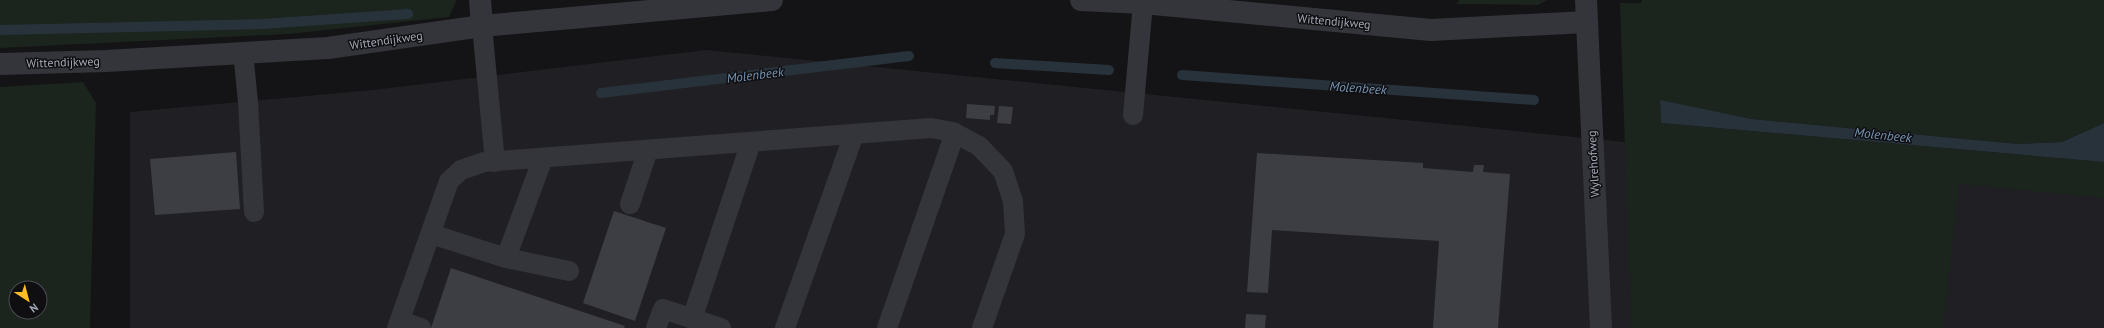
<svg xmlns="http://www.w3.org/2000/svg" width="2104" height="328" font-family="'PT Sans',sans-serif">
<style>
.built{fill:#201f23}
.green{fill:#1b241d;fill-rule:evenodd}
.water{fill:#28323b}
.lines{fill:none;stroke-linecap:round;stroke-linejoin:round}
.stream{stroke:#28323b;stroke-width:10}
.building{fill:#3d3e43}
.service{stroke:#34353b;stroke-width:20}
.minor{stroke:#34353b;stroke-width:22}
.labels{text-anchor:middle;dominant-baseline:central;stroke-width:3;stroke-linejoin:round;paint-order:stroke}
.street-label{font-size:12px;fill:#a4a9b7;stroke:#0f0e11}
.water-label{font-size:13px;font-style:italic;fill:#7796b6;stroke:#0f0e11}
</style>
<rect width="100%" height="100%" fill="#141316"/>
<path class="built" d="M706,50L2104,190V328H130V112L373,90Z"/>
<g class="green">
<path d="M0,0H457L449,17L289,34L0,48Z"/>
<path d="M1459,0H1547L1538,5L1457,4Z"/>
<path d="M1642,0H2104V123L2062,142L2018,144L1752,119L1660,101L1661,123L2104,162V198L1959,184L1943,328H1631L1620,3H1641Z"/>
<path d="M83,82L96,103L90,328H0V87ZM16,288H40V312H16Z"/>
</g>
<path class="water" d="M1660,100L1752,119L2018,144L2062,142L2104,123V162L1661,123Z"/>
<g class="lines">
<g class="stream">
<path d="M0,30L262,24L408,14"/>
<path d="M995,63L1109,70"/>
<path d="M1182,75L1534,100"/>
<path d="M601,93L909,56"/>
</g>
</g>
<g class="building">
<path d="M967,104L995,106L994,115H990V120L966,118Z"/>
<path d="M999,106L1013,107L1011,124L997,123Z"/>
<path d="M236,152L240,209L155,215L150,159Z"/>
<path d="M1257,153L1423,163V168L1473,172L1474,165H1484L1483,172L1510,174L1498,328H1433L1439,241L1272,230L1268,293L1247,292Z"/>
<path d="M614,211L666,228L635,321L583,303Z"/>
<path d="M451,268L625,326L624,328H431Z"/>
<path d="M1246,314L1266,315L1265,328H1245Z"/>
</g>
<g class="lines">
<g class="service">
<path d="M482,26L495,162"/>
<path d="M243,52L248,102L254,212"/>
<path d="M1133,115L1143,3"/>
<path d="M630,204L648,150"/>
<path d="M431,234L506,258L569,271"/>
<path d="M506,258L543,158"/>
<path d="M692,319L751,142"/>
<path d="M400,321L421,328"/>
<path d="M397,328L449,181L461,170L484,162L931,128L953,132L979,146L1003,171L1013,201L1015,234L982,328"/>
<path d="M656,328L663,309L721,328"/>
<path d="M785,328L854,134"/>
<path d="M887,328L955,133"/>
</g>
<g class="minor">
<path d="M480,0L482,26"/>
<path d="M1081,0L1143,3L1431,30L1586,22"/>
<path d="M1586,0L1601,328"/>
<path d="M0,64L106,61L328,48L482,26L772,0"/>
</g>
</g>
<g class="labels">
<g class="street-label">
<text transform="translate(1334 21) rotate(5)">Wittendijkweg</text>
<text transform="translate(386 40) rotate(-8)">Wittendijkweg</text>
<text transform="translate(63 62) rotate(-2)">Wittendijkweg</text>
<text transform="translate(1593 164) rotate(-93)">Wylrehofweg</text>
</g>
<g class="water-label">
<text transform="translate(755 75) rotate(-7)">Molenbeek</text>
<text transform="translate(1358 88) rotate(4)">Molenbeek</text>
<text transform="translate(1883 135) rotate(6)">Molenbeek</text>
</g>
</g>
<g transform="translate(28 300) rotate(144)"><circle r="19" fill="#0f0e11" stroke="#4b4c53"/>
<path d="M0-3L7 15L0 10L-7 15Z" fill="#ffbd22"/>
<text y="-6" font-size="11" font-weight="bold" text-anchor="middle" fill="#a4a9b7">N</text>
</g>
</svg>
